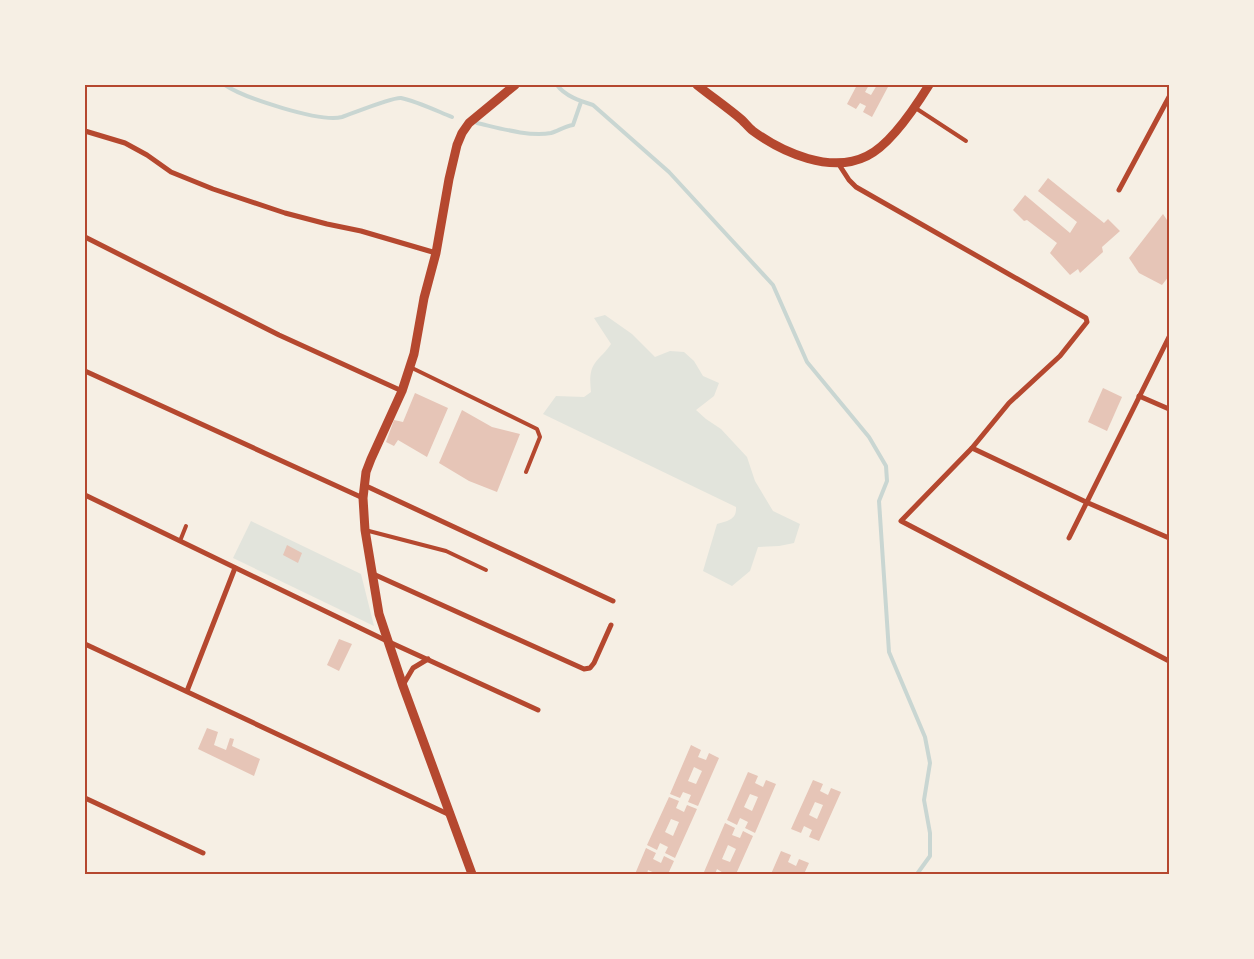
<svg xmlns="http://www.w3.org/2000/svg" width="1254" height="959" font-family="'Asap Condensed',sans-serif">
<style>
.green{fill:#e2e4dc}
.lines{fill:none;stroke-linecap:round;stroke-linejoin:round}
.stream{stroke:#c9d6d2;stroke-width:4}
.building{fill:#e6c5b7;fill-rule:evenodd}
.service{stroke:#b5482f;stroke-width:4}
.minor{stroke:#b5482f;stroke-width:5}
.tertiary{stroke:#b5482f;stroke-width:9}
.neatline{fill:none;stroke:#b5482f;stroke-width:2}
</style>
<rect width="100%" height="100%" fill="#f6efe4"/>
<g class="green">
<path d="M605,315L632,334L655,357L670,351L684,352L694,361L703,376L719,383L714,396L696,410L706,419L721,429L747,457L755,481L773,511L800,524L794,543L779,546L758,547L750,571L732,586L703,571L717,524C727,521 737,520 736,507L543,414L556,396L584,397L591,392C590,382 589,371 595,363C600,356 606,352 611,344L594,318Z"/>
<path d="M251,521L361,574L374,626L233,558Z"/>
</g>
<g class="lines">
<g class="stream">
<path d="M225,85C244,98 321,123 342,117C354,113 392,97 401,98C416,101 437,111 452,117"/>
<path d="M557,85C565,96 580,101 593,105L669,172L773,285L807,362L869,437L886,466L887,481L879,501L889,652L925,737L930,763L924,800L930,833V856L917,874"/>
<path d="M477,123C499,128 529,137 551,133C558,131 565,126 573,125L581,102"/>
</g>
</g>
<g class="building">
<path d="M857,85H869L865,92L871,95L877,85H889L872,117L863,112L866,106L860,103L856,109L847,104Z"/>
<path d="M1048,178L1104,223L1108,219L1120,231L1102,247L1103,252L1080,273L1078,269L1070,275L1050,253L1057,243L1027,220L1024,221L1013,210L1025,195L1070,233L1077,222L1038,191Z"/>
<path d="M1163,214L1169,223V276L1162,285L1139,273L1129,258Z"/>
<path d="M1103,388L1122,397L1107,431L1088,422Z"/>
<path d="M415,393L448,408L427,457L398,440L394,446L386,442L394,420L403,422Z"/>
<path d="M462,410L492,427L520,434L497,492L469,481L439,463Z"/>
<path d="M287,545L302,553L298,563L283,555Z"/>
<path d="M339,639L352,644L339,671L327,665Z"/>
<path d="M207,728L218,732L214,745L226,750L230,738L234,739L232,746L260,759L254,776L198,749Z"/>
<path d="M691,745L701,750L698,757L706,760L709,753L719,758L698,806L688,802L691,795L683,792L680,798L670,794ZM694,767L702,771L696,784L688,781Z"/>
<path d="M748,772L758,776L755,783L763,787L766,780L776,784L755,833L745,828L748,822L740,818L737,825L727,820ZM750,794L758,797L752,811L744,807Z"/>
<path d="M813,780L823,784L820,791L828,795L831,788L841,792L819,841L809,837L812,830L804,826L801,833L791,829ZM815,802L823,805L817,819L809,815Z"/>
<path d="M669,797L679,801L676,808L684,812L687,805L697,809L675,858L665,853L668,847L660,843L657,850L647,845ZM671,819L679,822L673,836L665,832Z"/>
<path d="M725,823L735,828L732,835L740,838L743,831L753,836L736,874H725L717,869L715,874H709L704,872ZM728,845L736,849L730,862L722,859Z"/>
<path d="M646,848L656,853L653,859L661,863L664,856L674,861L668,874H657L648,870L647,874H635Z"/>
<path d="M781,851L791,855L788,862L796,866L799,859L809,863L804,874H771Z"/>
</g>
<g class="lines">
<g class="service">
<path d="M914,107L966,141"/>
<path d="M410,367L537,429L540,437L526,472"/>
<path d="M365,530L446,551L486,570"/>
<path d="M180,541L186,526"/>
</g>
<g class="minor">
<path d="M85,131L125,143L147,155L171,172L213,189L285,213L327,224L361,231L436,253"/>
<path d="M838,163L849,180L856,187L1086,318L1087,322L1060,356L1009,403L972,448L901,521L1169,661"/>
<path d="M1119,190L1169,97"/>
<path d="M85,237L279,335L402,391"/>
<path d="M85,371L363,498"/>
<path d="M1139,396L1169,409"/>
<path d="M972,448L1086,502L1169,538"/>
<path d="M364,485L613,601"/>
<path d="M85,495L387,641L538,710"/>
<path d="M1069,538L1169,337"/>
<path d="M371,573L584,669L590,668L594,663L611,625"/>
<path d="M85,644L450,815"/>
<path d="M403,685L413,668L428,659"/>
<path d="M187,691L235,568"/>
<path d="M85,798L203,853"/>
</g>
<g class="tertiary">
<path d="M697,85C712,97 728,108 742,120C746,124 749,128 753,131C783,153 831,174 867,156C890,145 916,106 929,85"/>
<path d="M472,874L403,686L379,614L365,530L363,498L366,472L371,459L402,391L414,354L424,298L436,253L449,179L457,145L462,133L469,123L515,85"/>
</g>
</g>
<rect width="1254" height="959" fill="none" stroke="#f6efe4" stroke-width="172"/>
<rect x="86" y="86" width="1082" height="787" class="neatline"/>
</svg>
